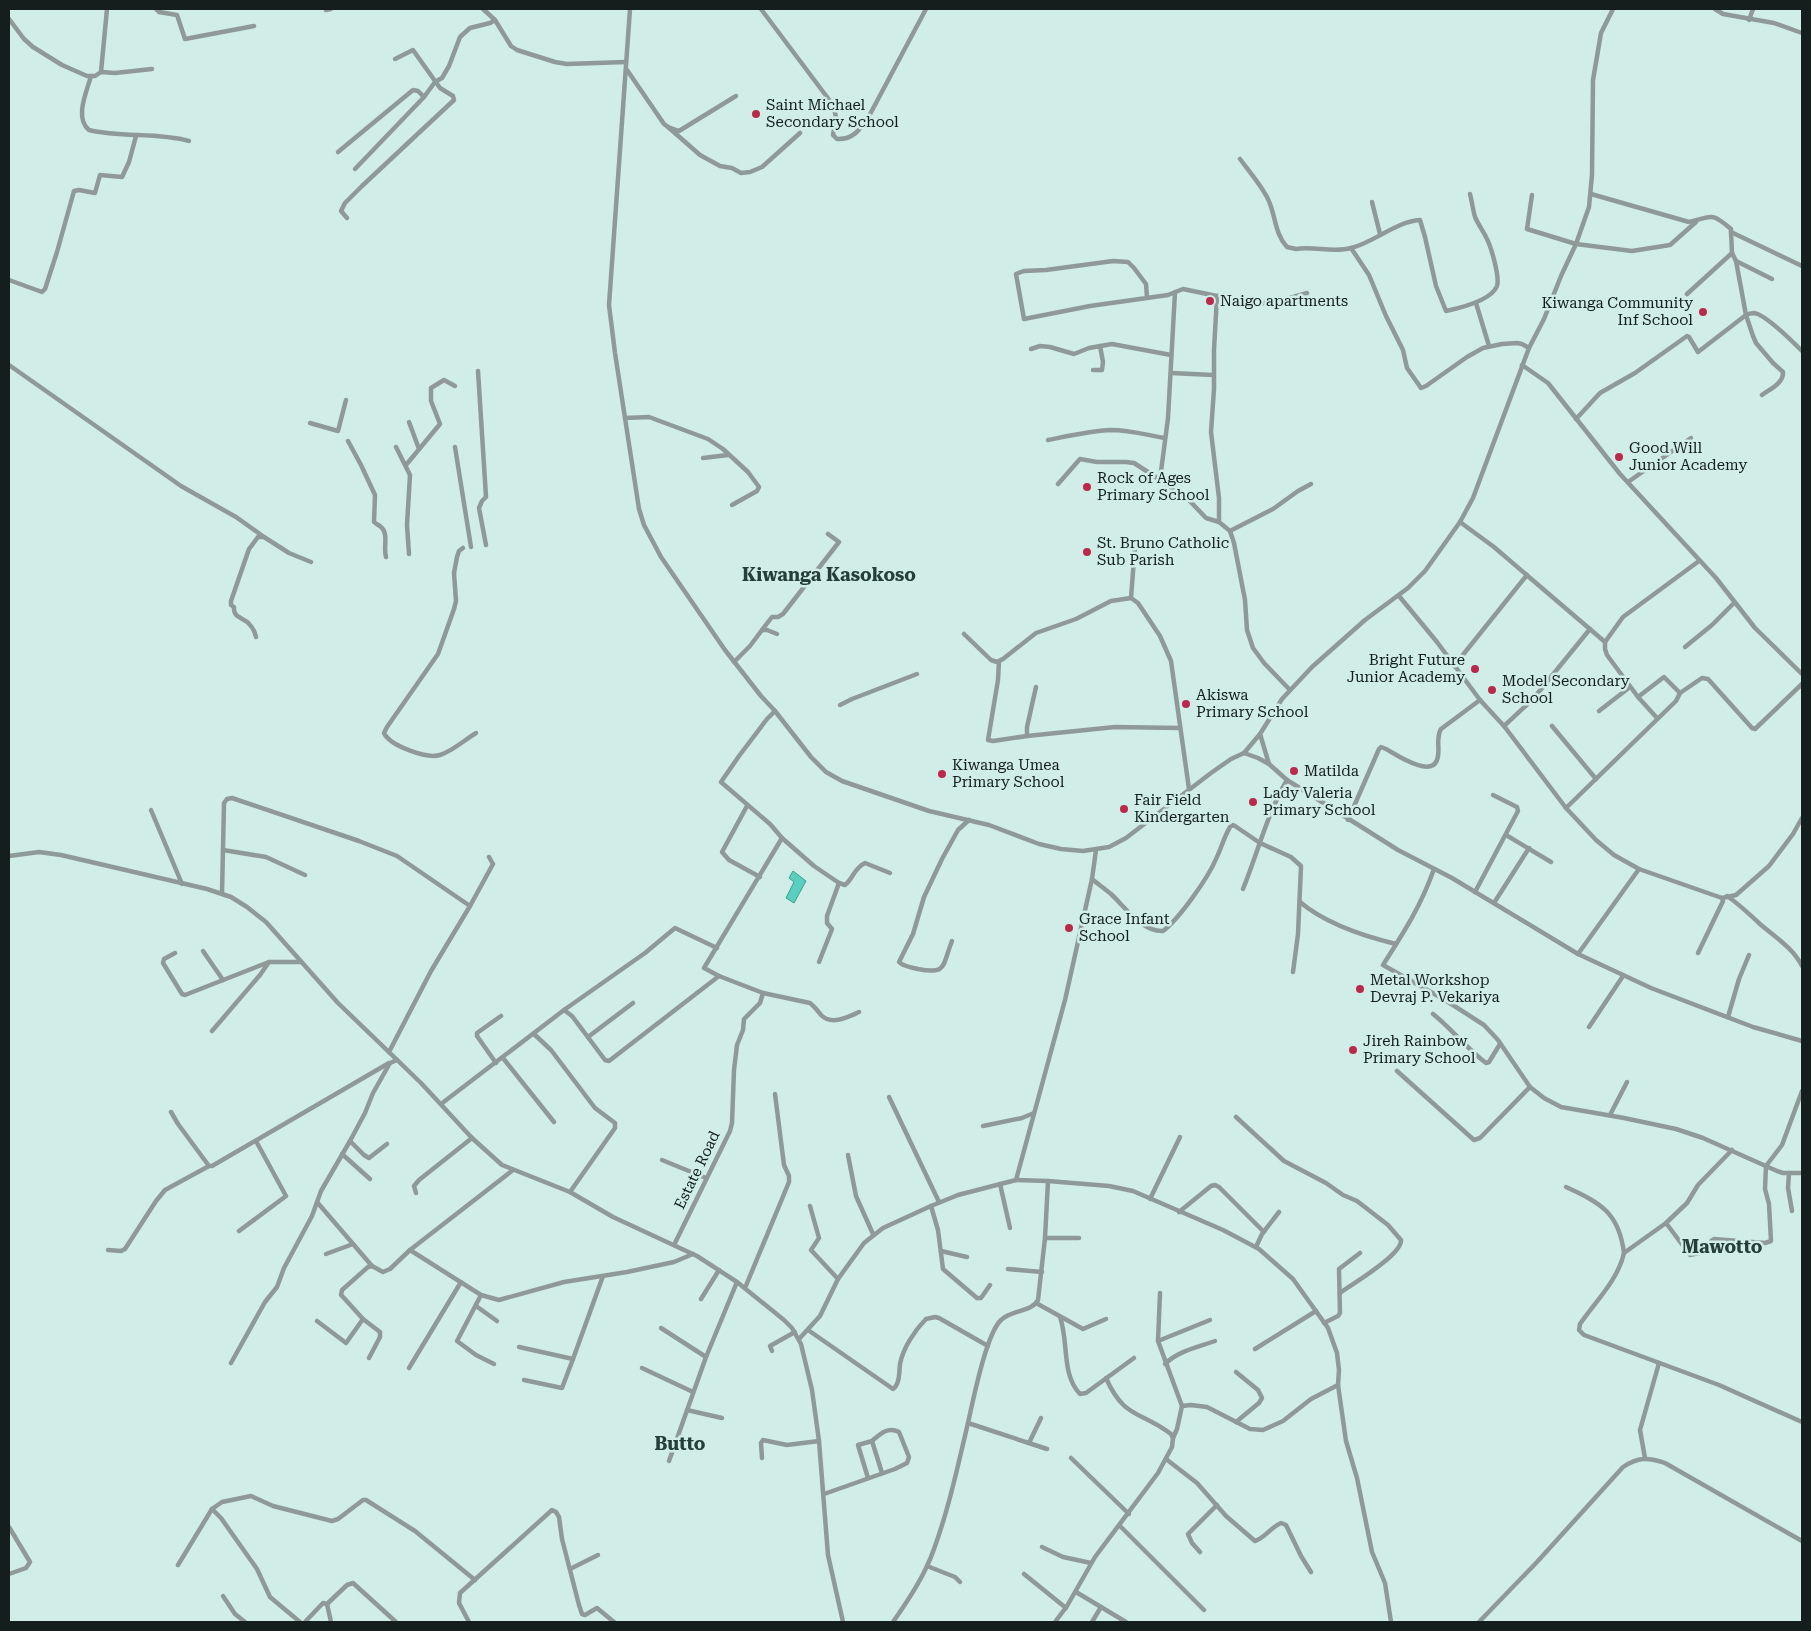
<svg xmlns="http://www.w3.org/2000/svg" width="1811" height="1631" font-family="'Roboto Serif',serif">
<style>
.water{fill:#59d0bf;stroke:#449b8e}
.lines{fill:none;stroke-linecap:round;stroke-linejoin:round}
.minor{stroke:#8f9a98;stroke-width:4.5}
.poi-dot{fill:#ba294b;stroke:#d0ede7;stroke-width:2}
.labels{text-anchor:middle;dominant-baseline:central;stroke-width:5;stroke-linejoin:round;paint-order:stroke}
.poi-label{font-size:15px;fill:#141f1d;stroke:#d0ede7;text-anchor:start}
.street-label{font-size:15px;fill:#141f1d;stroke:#d0ede7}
.quarter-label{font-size:18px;font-weight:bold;fill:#263e3a;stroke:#d0ede7}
</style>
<rect width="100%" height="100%" fill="#d0ede7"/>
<path class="water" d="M793,871L806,881L794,903L786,898L794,882L789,878Z"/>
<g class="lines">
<g class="minor">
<path d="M156,9L159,12L177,15L185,39L254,26"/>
<path d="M483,9L495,20L511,46L517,50L555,62L567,64L626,62"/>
<path d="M630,9L609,305L615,353L639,509L644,525L661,557L725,650L761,696L775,711L811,757L826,772L842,781L929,811L989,825L1039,844L1061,849L1083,851L1109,847L1126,838L1211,773L1231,759L1244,753L1258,758L1269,764L1287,780L1398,850L1452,878L1578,954L1651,988L1753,1027L1802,1041"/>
<path d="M761,9L833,105L836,117L833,135L837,139C852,140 860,130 868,118L926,9"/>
<path d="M1715,9L1723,14L1774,23L1802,33"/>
<path d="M326,10L331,9"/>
<path d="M9,19L24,39L33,47L62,65L87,76H95L101,72L115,73L152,69"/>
<path d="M1749,20L1753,9"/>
<path d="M627,70L664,124L668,127L679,131L736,96"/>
<path d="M101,72L107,9"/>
<path d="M91,76C87,91 74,118 89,130C122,138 157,132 189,141"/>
<path d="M668,127L700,155L720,166L732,168L741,173L750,172L762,167L800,133"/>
<path d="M338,152L413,90L418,91L424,97"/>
<path d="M1240,159C1249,171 1260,184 1267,197C1276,214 1274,233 1287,247L1296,249C1314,246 1333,253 1351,248C1373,243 1397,221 1420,220L1425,237L1436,286L1446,311C1460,308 1491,301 1497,286C1500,277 1491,246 1486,237C1483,231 1478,224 1475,217C1473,210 1472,202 1470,194"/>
<path d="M355,169L424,97L435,82L442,78L449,66L460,37L470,28L490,23L495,20"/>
<path d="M1591,194L1689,222C1712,217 1710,211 1731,229V232L1802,266"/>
<path d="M1532,195L1527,229L1576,244L1632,251L1670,245L1696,222"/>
<path d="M1372,202L1380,234"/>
<path d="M347,218L341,211L345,203L362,186L454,100L453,96L440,88L413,50L395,59"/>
<path d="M1731,232L1732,253L1736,261L1746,315L1753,336L1756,343L1773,363L1783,372C1784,383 1770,389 1762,395"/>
<path d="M1351,248L1369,275L1386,316L1403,350L1407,368L1421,388L1426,386L1467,357L1483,348L1502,344L1517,343L1522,344L1529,348"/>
<path d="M1736,261L1772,279"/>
<path d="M9,280L42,292L45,289L57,252L74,191L79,190L95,193L100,175L122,177L129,162L136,136"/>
<path d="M1687,294L1732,253"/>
<path d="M1217,296L1214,350V389L1211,432L1219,498V522L1230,531L1234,543L1245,600L1247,630L1253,648L1264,663L1290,690"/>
<path d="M1147,298L1146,284L1134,268L1128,262L1113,261L1046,270L1024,271L1016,274L1024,319L1090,306L1168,295L1183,289L1217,296L1225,295L1241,303L1252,305L1283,300L1307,293"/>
<path d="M1476,303L1489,346"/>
<path d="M1031,349L1040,346L1050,347L1074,354L1089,348L1112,344L1171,355"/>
<path d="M9,365L181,486L236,517L264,537"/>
<path d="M1522,365L1548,383L1620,474L1716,578L1755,628L1802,674"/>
<path d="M1093,370H1102L1103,362L1100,346"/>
<path d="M478,371L486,497L482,501L479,508L486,545"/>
<path d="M1171,373L1213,375"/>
<path d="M625,418L649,417L708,439L723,449L748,472L759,487L757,491L732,505"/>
<path d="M1576,419L1600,393L1635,373L1687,336L1689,337L1698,352L1746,315C1747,314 1753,313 1754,313C1765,314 1794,343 1802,351"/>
<path d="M409,422L419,449"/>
<path d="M310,423L338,431L346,400"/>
<path d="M1048,440C1068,436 1090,431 1111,430C1129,430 1147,435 1165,438"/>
<path d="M348,441L361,465L375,495L374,522C376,524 379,525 381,527C389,533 383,548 386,557"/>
<path d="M396,447L410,475L407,525L409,554"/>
<path d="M455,447L471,547"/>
<path d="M703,458L728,455"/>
<path d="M406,465L440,424L431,401V388L444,380L455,386"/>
<path d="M1160,479L1168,418L1175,292"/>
<path d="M1628,482L1691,438"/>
<path d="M1058,484L1080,459L1097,462H1126L1134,463L1185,496L1206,518L1219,522"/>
<path d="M1460,522L1494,547L1605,642L1623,617L1699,561"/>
<path d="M1230,531L1273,509L1298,491L1311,484"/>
<path d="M463,548L459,551L457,557L454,573L456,601L454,609L438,654L387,727L384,733C390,746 427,759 440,755C451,752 466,739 476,733"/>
<path d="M1399,596L1437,642L1480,700L1504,726L1566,808L1596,840L1614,855L1639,869"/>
<path d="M1131,598L1135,546"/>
<path d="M762,630L772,617H778L783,614L839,542L828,534"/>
<path d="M964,634L991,660L997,662L1003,659L1036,633L1076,619L1111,601L1131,598L1138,603L1160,636L1171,661L1189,789"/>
<path d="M256,637C255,633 253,628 250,625C244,617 233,619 234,607L231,605V601L249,549L258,537H264L289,553L311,562"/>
<path d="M1605,642V649L1607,655L1638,697L1657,718"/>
<path d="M1685,647L1712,625L1734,603"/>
<path d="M999,661L998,680L988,740L993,741L1027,736"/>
<path d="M734,662L750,646L762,630H767L777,634"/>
<path d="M1454,666L1527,575"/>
<path d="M1036,687L1027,727V736L1115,727L1180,728"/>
<path d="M1638,697L1664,677L1680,693"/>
<path d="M840,705L852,699L917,674"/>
<path d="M1599,711L1630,687"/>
<path d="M1504,726L1533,699L1590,629"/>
<path d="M1552,726L1596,779"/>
<path d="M1260,734L1269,764"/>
<path d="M1244,753L1260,734L1282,699L1312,667L1365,620L1408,588L1425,571L1460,522L1473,498L1529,348L1544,319L1561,276L1576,244L1589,207L1592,175L1593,80L1601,33L1613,9"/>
<path d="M747,806L722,852L729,860L760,877"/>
<path d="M1566,808L1676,701L1680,693L1702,678L1708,679L1752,728L1755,729L1802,684"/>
<path d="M151,810L182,884"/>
<path d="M1348,820L1379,749L1381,747L1386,749C1397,755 1431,778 1437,760C1441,750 1435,739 1441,729L1480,700"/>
<path d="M1506,835L1551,862"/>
<path d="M782,838L814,866L839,883L827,916V923L832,929L819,962"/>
<path d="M223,850L266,857L305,875"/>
<path d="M9,856L39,852L61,855L207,889L231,897L247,907L266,922L338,1003L421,1083L472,1138L502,1165L570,1192L613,1217L697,1256L737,1282L784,1320L792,1328L801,1344L812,1390L819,1441L828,1555L843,1622"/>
<path d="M1434,869C1421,906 1404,932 1383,965L1445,1000L1484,1025L1498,1040L1530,1087L1544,1098L1561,1107L1624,1118L1676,1129L1703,1138L1777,1171L1783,1173H1802"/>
<path d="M1092,879C1098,884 1105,889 1111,894C1125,907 1142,932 1163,931C1179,919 1208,878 1216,859C1221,849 1224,837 1230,827L1233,825L1235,826L1260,843L1291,857L1301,866L1298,934L1293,972"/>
<path d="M839,883L845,885C853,879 854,868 865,863L890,873"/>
<path d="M1243,889C1258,852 1267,814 1287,780"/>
<path d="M1475,892L1518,811L1517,807L1493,795"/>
<path d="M222,894L224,803L227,799L232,798L359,841L397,856L470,906"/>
<path d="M1727,896C1739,904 1749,914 1760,924C1775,937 1793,948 1802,966"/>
<path d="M1300,902C1326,924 1363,936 1396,944"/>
<path d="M1494,903L1529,848"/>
<path d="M952,941C942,965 948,975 918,969C911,967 904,967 899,962L913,934L924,897L942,859L958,830L969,820"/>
<path d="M203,951L223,980"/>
<path d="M175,953L164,959L163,963L182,994L185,995L269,962H301"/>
<path d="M1698,953L1723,901L1722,898"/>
<path d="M1578,954L1639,869L1722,898L1736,895L1769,866L1793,834L1802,818"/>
<path d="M719,976L763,993L810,1003C815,1007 817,1010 821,1015C832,1026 848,1017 859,1012"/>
<path d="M564,1010L572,1016L605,1060L609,1061L719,976L704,968L782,838L770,824L721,782L739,756L767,719L775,711"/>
<path d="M1433,1014C1452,1029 1466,1048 1486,1063L1489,1062L1500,1044"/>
<path d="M1728,1017L1739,979L1749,955"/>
<path d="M1589,1027L1623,976"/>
<path d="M212,1031L260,975L269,962"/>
<path d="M534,1034L551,1050L595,1108L615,1123V1128L570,1192"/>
<path d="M588,1037L633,1003"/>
<path d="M389,1052L431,971L470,906L493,864L489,857"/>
<path d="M503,1058L554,1122"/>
<path d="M496,1063L477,1036V1033L501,1016"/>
<path d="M1397,1071L1474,1140L1480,1138L1530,1087"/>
<path d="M889,1097L939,1202"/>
<path d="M441,1104L564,1010L645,953L675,928L717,948"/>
<path d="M171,1112L178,1124L209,1166H212L389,1063"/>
<path d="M1610,1115L1627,1082"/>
<path d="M1236,1117L1284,1161L1326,1183L1343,1195L1357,1201L1388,1225L1401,1240C1402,1255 1352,1284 1340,1293"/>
<path d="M983,1126L1022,1118L1034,1113"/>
<path d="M350,1141L364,1155L369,1158L387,1144"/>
<path d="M342,1154L370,1179"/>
<path d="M848,1155L856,1196L873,1234"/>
<path d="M662,1160L706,1178"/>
<path d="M1789,1173L1788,1188L1792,1211"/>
<path d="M1016,1180L1065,1000L1092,879L1096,850"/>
<path d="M1000,1184L1010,1228"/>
<path d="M1566,1187C1601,1203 1619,1213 1624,1253L1666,1223L1687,1203L1698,1185L1732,1150"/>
<path d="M416,1193L414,1186L419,1180L472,1138"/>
<path d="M1150,1199L1180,1137"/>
<path d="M317,1202L372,1266"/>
<path d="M810,1206L819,1238L811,1250L838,1279"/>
<path d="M931,1206L938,1230L943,1269L977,1298H981L990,1285"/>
<path d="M1179,1212L1211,1186L1215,1185L1219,1187L1264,1232"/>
<path d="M1666,1223L1690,1255L1708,1251L1711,1241L1714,1239L1765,1243L1771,1241L1769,1204L1765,1189L1766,1166L1782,1145L1802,1091"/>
<path d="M239,1231L286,1196L256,1141"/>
<path d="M1045,1238H1079"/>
<path d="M674,1245L730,1131L732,1123L734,1070L737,1045L743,1030L744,1019L760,1003L763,993"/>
<path d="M1256,1247L1262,1234L1279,1212"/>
<path d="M108,1250L121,1251L125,1249L156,1201L165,1190L209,1166"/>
<path d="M410,1250L481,1295L499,1300L564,1282L627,1272L674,1262L693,1254"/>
<path d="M941,1251L967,1257"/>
<path d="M1624,1253C1618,1280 1595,1302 1580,1324L1579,1330L1584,1335L1719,1385L1802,1422"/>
<path d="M326,1254L353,1244"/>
<path d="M1008,1269L1042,1272"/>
<path d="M745,1288L789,1182V1176L784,1165L775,1094"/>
<path d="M1160,1293L1158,1341L1182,1406L1191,1405L1207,1407L1250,1429L1263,1430L1283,1421L1311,1399L1338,1385"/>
<path d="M481,1295L457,1341L476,1355L494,1364"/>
<path d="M701,1299L719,1270"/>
<path d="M1036,1303L1083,1329L1106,1319"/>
<path d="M476,1306L497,1321"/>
<path d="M1060,1317C1069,1342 1061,1374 1080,1394L1086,1393L1134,1358"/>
<path d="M317,1321L346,1343L363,1319"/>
<path d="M1324,1323L1338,1316L1340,1313L1339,1269L1360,1253"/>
<path d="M661,1328L706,1357"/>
<path d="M808,1330L893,1389C900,1384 899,1372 900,1364C903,1348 915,1330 926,1319L935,1317L939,1318L988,1346"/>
<path d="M799,1339L820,1316L838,1279L864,1243L883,1228L931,1206L958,1195L1016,1180L1048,1181L1109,1186L1133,1191L1223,1230L1259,1249L1293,1279L1328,1328L1337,1353L1339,1370L1338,1385L1346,1441L1357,1478L1372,1552L1385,1583L1391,1622"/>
<path d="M1158,1341L1210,1320"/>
<path d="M519,1347L573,1359L603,1276"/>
<path d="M1255,1349L1316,1311"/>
<path d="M772,1351L770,1346L795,1332"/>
<path d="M369,1358L380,1337V1332L363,1319L344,1298L341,1295L342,1290L368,1267L372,1266L383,1272L390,1269L410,1250L513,1170"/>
<path d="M231,1363L265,1302L277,1287L284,1268L312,1216L321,1191L350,1141L365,1113L373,1093L390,1063L397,1060"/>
<path d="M1165,1364C1178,1351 1198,1347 1215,1341"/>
<path d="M409,1368L461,1282"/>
<path d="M642,1368L693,1392"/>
<path d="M524,1380L562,1388L573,1359"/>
<path d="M687,1410L722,1418"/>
<path d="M1236,1422L1259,1403L1262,1398L1258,1390L1236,1372"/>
<path d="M1173,1438L1177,1429L1182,1406"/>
<path d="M1029,1443L1041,1418"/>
<path d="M1047,1449L968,1423C973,1401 986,1334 1001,1320C1011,1310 1032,1312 1038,1300L1045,1238L1048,1181"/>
<path d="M762,1458L761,1443L763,1440L787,1445L819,1441"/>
<path d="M1071,1458L1129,1514"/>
<path d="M1645,1458L1640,1430L1659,1363"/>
<path d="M1166,1459L1197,1483L1226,1516L1255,1541C1265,1538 1271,1527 1281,1523L1286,1525L1301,1556L1311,1572"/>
<path d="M669,1461L706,1357L737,1282"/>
<path d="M868,1478L858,1445L872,1441L882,1473"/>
<path d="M824,1494L895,1469L907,1463L909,1457L899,1432C888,1426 880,1434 872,1441"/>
<path d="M212,1509L221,1518L257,1569L270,1597L300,1622"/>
<path d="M1120,1526L1204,1610"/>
<path d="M9,1527L30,1562L26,1568L9,1574"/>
<path d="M1042,1547L1063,1557L1091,1563"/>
<path d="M1200,1552L1192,1543L1188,1534L1217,1505"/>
<path d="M178,1565L212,1509L222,1502L251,1496L273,1506L332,1521L338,1519L363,1500H366L415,1531L475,1580"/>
<path d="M927,1566L955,1577L960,1582"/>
<path d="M570,1569L598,1555"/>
<path d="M1024,1574L1066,1608"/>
<path d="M1076,1592L1126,1622"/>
<path d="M223,1596L235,1614L245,1622"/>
<path d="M327,1604L331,1622"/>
<path d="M305,1622L323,1603L327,1604L347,1585L353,1583L396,1622"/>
<path d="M469,1622L459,1603L460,1593L552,1510L556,1512L559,1517L562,1539L579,1605L582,1614L585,1615L597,1608L614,1622"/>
<path d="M893,1622C909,1599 925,1575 934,1549C949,1508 958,1465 968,1423"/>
<path d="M1055,1622L1067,1606L1095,1557L1158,1473L1172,1447L1173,1438L1171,1434C1141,1411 1124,1419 1106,1378"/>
<path d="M1092,1622L1101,1607"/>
<path d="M1479,1622L1537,1562L1623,1467C1638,1457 1648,1457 1665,1463L1802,1541"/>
</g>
</g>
<g class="poi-dot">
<circle cx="756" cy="114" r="5"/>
<circle cx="1210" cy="301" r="5"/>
<circle cx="1703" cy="312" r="5"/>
<circle cx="1619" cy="457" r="5"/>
<circle cx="1087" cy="487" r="5"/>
<circle cx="1087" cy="552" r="5"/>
<circle cx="1475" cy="669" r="5"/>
<circle cx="1492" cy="690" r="5"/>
<circle cx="1186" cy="704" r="5"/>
<circle cx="1294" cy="771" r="5"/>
<circle cx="942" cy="774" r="5"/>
<circle cx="1253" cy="802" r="5"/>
<circle cx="1124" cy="809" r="5"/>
<circle cx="1069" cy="928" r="5"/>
<circle cx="1360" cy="989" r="5"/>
<circle cx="1353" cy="1050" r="5"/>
</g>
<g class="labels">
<g class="poi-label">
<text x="766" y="105">Saint Michael<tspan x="766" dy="17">Secondary School</tspan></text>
<text x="1220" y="301">Naigo apartments</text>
<text x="1693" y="303" text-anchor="end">Kiwanga Community<tspan x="1693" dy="17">Inf School</tspan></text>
<text x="1629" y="448">Good Will<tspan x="1629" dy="17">Junior Academy</tspan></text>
<text x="1097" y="478">Rock of Ages<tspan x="1097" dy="17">Primary School</tspan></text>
<text x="1097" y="543">St. Bruno Catholic<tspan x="1097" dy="17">Sub Parish</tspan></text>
<text x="1465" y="660" text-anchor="end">Bright Future<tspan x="1465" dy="17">Junior Academy</tspan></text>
<text x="1502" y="681">Model Secondary<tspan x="1502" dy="17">School</tspan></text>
<text x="1196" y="695">Akiswa<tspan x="1196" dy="17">Primary School</tspan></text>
<text x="952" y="765">Kiwanga Umea<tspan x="952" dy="17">Primary School</tspan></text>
<text x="1304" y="771">Matilda</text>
<text x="1263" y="793">Lady Valeria<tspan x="1263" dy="17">Primary School</tspan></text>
<text x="1134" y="800">Fair Field<tspan x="1134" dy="17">Kindergarten</tspan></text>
<text x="1079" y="919">Grace Infant<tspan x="1079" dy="17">School</tspan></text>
<text x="1370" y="980">Metal Workshop<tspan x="1370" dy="17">Devraj P. Vekariya</tspan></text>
<text x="1363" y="1041">Jireh Rainbow<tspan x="1363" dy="17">Primary School</tspan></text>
</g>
<g class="street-label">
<text transform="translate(697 1170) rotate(-64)">Estate Road</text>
</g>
<g class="quarter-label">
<text x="829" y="574">Kiwanga Kasokoso</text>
<text x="1722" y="1246">Mawotto</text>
<text x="680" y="1443">Butto</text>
</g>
</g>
<rect width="1811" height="1631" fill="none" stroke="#141f1d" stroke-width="20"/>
</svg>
